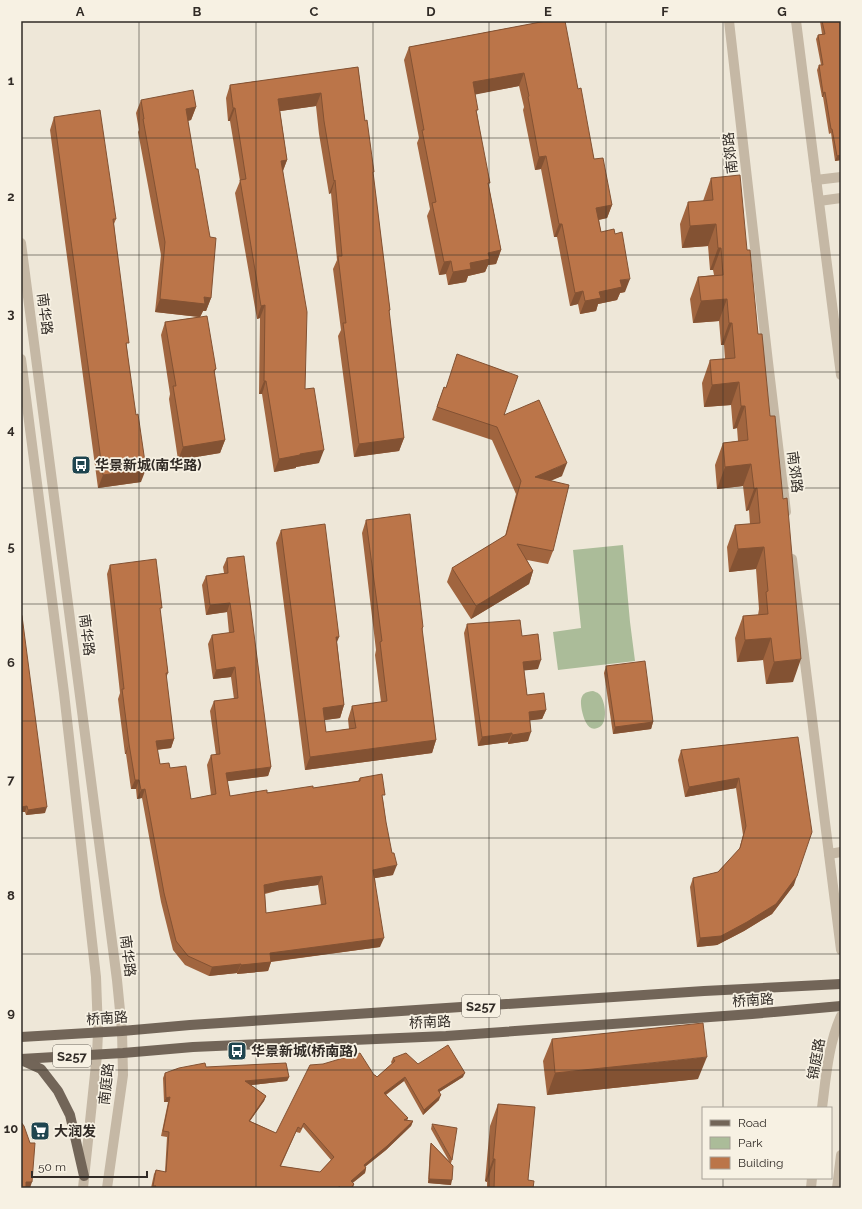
<svg xmlns="http://www.w3.org/2000/svg" width="862" height="1209" font-family="Raleway,'Noto Sans SC',sans-serif">
<style>
.green{fill:#abbc99}
.lines{fill:none;stroke-linecap:round;stroke-linejoin:round}
.minor{stroke:#c5b8a5;stroke-width:10}
.major{stroke:#726558;stroke-width:10}
.wall{fill:#a1653f;fill-rule:evenodd}
.shaded-wall{fill:#835233}
.building{fill:#bb7549;stroke:#835233;fill-rule:evenodd}
.grid{fill:none;stroke:#312b26;stroke-width:1;stroke-opacity:0.55}
.labels{text-anchor:middle;dominant-baseline:central;stroke-width:3.5;stroke-linejoin:round;paint-order:stroke}
.shield{fill:#f7f1e3;stroke:#6c665f;stroke-width:1}
.shield-label{font-size:13px;font-weight:bold;fill:#312b26}
.street-label{font-size:14px;fill:#312b26;stroke:#f7f1e3}
.poi-label{font-size:14px;font-weight:bold;fill:#312b26;stroke:#f7f1e3;text-anchor:start}
.neatline{fill:none;stroke:#312b26;stroke-width:1.5}
.grid-label{font-size:13px;text-anchor:middle;font-weight:bold;fill:#312b26}
</style>
<rect width="100%" height="100%" fill="#eee7d8"/>
<g class="green">
<path d="M623,545L630,622L635,661L558,670L553,632L581,628L573,550Z"/>
<path d="M593,691C595,692 597,692 599,694C605,699 608,720 601,726C589,735 584,720 582,711C580,699 580,692 593,691Z"/>
</g>
<g class="lines">
<g class="minor">
<path d="M729,21L768,362L786,512"/>
<path d="M796,21L841,375"/>
<path d="M816,180L841,177"/>
<path d="M819,201L841,198"/>
<path d="M21,243L117,980L122,1031L123,1075L107,1188"/>
<path d="M21,359L64,693L96,977L98,1032L97,1055L83,1188"/>
<path d="M792,559L841,950"/>
<path d="M829,854L841,852"/>
<path d="M822,1108C826,1077 828,1045 841,1016"/>
<path d="M811,1188L812,1178"/>
<path d="M837,1188L841,1155"/>
</g>
<g class="major">
<path d="M21,1037L122,1031L190,1025L704,991L841,984"/>
<path d="M21,1059L123,1053L193,1047L446,1036L752,1014L841,1006"/>
<path d="M21,1060L41,1069L58,1091L70,1115L84,1176"/>
</g>
</g>
<g class="wall">
<path d="M546,21L578,89L594,159L612,205L607,218L599,220L601,232L625,292L620,293L617,300L598,304L596,311L580,314L578,304L570,306L557,237H554L541,169L535,170L523,110L524,107L519,86L475,94L477,113L489,187L501,250L496,264L488,265L485,272L468,276L466,282L448,285L446,274L439,275L427,216L430,209L417,143L419,138L404,60L409,47Z"/>
<path d="M820,21H841V160L835,161L831,133L829,134L823,97H822L817,70L819,65H821L816,39L818,35L822,34Z"/>
<path d="M358,67L365,121L373,175L390,310L389,312L404,438L399,451L354,457L338,336L341,330L333,269L337,260L331,193L329,194L319,134L316,106L280,111L287,160L283,171L305,389L319,463L296,467V468L274,472L262,394H259L260,318L257,319L235,193L240,181L230,121H228L226,98L230,85Z"/>
<path d="M141,100L196,107L191,120L188,121L211,298L206,311H203L200,317L216,369L214,373L225,440L220,453L178,460L169,399L170,394L161,335L165,322L199,317L155,312L161,255L138,132L139,130L136,113Z"/>
<path d="M54,117L116,219L114,224L141,482L98,488L50,130Z"/>
<path d="M711,178L747,250L758,334L793,682L766,684L763,660L737,662L735,638L743,616L758,615L759,609L756,569L729,572L727,547L735,525L750,524L749,510L746,511L743,486L717,489L715,465L723,443L738,441L737,428L733,429L731,405L704,407L702,383L710,360L725,359L724,345H721L719,321L693,323L690,299L698,277L714,275L713,270H710L708,246L682,248L680,224L688,202L703,201Z"/>
<path d="M444,387L504,415L562,476L551,480L553,551L548,564L527,560L533,571L529,584L471,619L447,582L452,568L505,536L516,494L492,440L432,420Z"/>
<path d="M366,520L423,627L422,631L436,740L432,753L305,770L276,543L281,530L337,642L344,705L340,718L324,720L326,732L349,729L348,719L352,706L381,702L375,655L376,650L362,533Z"/>
<path d="M227,558L271,767L268,776L227,781L230,796L313,788L358,781L360,778L383,800L393,875L375,878L380,947L271,962L268,971L237,974V973L209,976L185,965L173,950L161,902L142,798L137,799L136,789H131L126,754H125L118,699L120,693L107,574L110,565L160,613L168,673L166,678L174,739L171,748L157,750L160,764L170,768L191,799L211,795L207,765L211,755H216L210,711L214,701L234,699L231,677L213,679L208,644L212,635L229,633L227,612L206,615L202,585L206,576L224,573L223,567ZM318,885L321,905L266,913L265,894L280,890Z"/>
<path d="M21,613L45,813L26,815L25,812Z"/>
<path d="M467,624L522,636L538,669L524,670L527,695L546,710L542,719L530,720L528,741L508,744V742L478,746L464,633Z"/>
<path d="M606,666L653,722L651,729L613,734L604,673Z"/>
<path d="M798,737L794,885L772,914L744,931L717,945L697,947L690,887L693,878L718,872L739,850L743,835L736,788L685,797L678,760L681,750Z"/>
<path d="M552,1039L698,1079L547,1095L543,1061Z"/>
<path d="M393,1058L418,1064L463,1077L439,1092V1100L423,1115L404,1081L386,1095L408,1118L407,1121H413L411,1126L386,1150L365,1167L366,1168L365,1173L352,1183L354,1184L353,1188H151L154,1174L156,1170L165,1172L167,1137L161,1136L168,1102H164L163,1078L165,1073L206,1067L289,1077L287,1081L251,1085L266,1096L264,1101L250,1121L276,1133L374,1075L377,1077L392,1064L391,1062ZM303,1127L331,1160L320,1172L281,1166L296,1132L300,1133Z"/>
<path d="M498,1104L528,1180L533,1188H487V1182L485,1181L490,1126Z"/>
<path d="M432,1124L452,1160L451,1163V1185L428,1183L430,1147L431,1143L449,1161L431,1129Z"/>
</g>
<g class="shaded-wall">
<path d="M524,73L519,86L468,96L473,82Z"/>
<path d="M825,92L823,97H822L823,93Z"/>
<path d="M321,93L316,106L274,112L278,99Z"/>
<path d="M196,107L191,120L181,122L186,109Z"/>
<path d="M233,108H235L230,121H228Z"/>
<path d="M841,155V160L835,161L837,156Z"/>
<path d="M546,156L541,169L535,170L539,157Z"/>
<path d="M287,160L282,173L281,161Z"/>
<path d="M335,180L331,193L329,194L334,181Z"/>
<path d="M612,205L607,218L592,221L596,208Z"/>
<path d="M559,224H562L557,237H554Z"/>
<path d="M716,224L708,246L682,248L690,226Z"/>
<path d="M718,248H721L713,270H710Z"/>
<path d="M501,250L496,264L488,265L485,272L468,276L466,282L448,285L453,272L488,253Z"/>
<path d="M451,261L446,274L439,275L444,262Z"/>
<path d="M630,279L625,292L620,293L617,300L598,304L596,311L580,314L585,301L599,292L620,280Z"/>
<path d="M583,291L578,304L570,306L575,293Z"/>
<path d="M204,297L211,298L206,311H203L200,317L155,312L160,299Z"/>
<path d="M727,299L719,321L693,323L701,301Z"/>
<path d="M265,305L260,318L257,319L261,306Z"/>
<path d="M729,323H732L724,345H721Z"/>
<path d="M264,381H266L262,394H259Z"/>
<path d="M739,382L731,405L704,407L712,385Z"/>
<path d="M741,406H745L737,428L733,429Z"/>
<path d="M404,438L399,451L354,457L359,444Z"/>
<path d="M225,440L220,453L178,460L183,447Z"/>
<path d="M324,450L319,463L296,467V468L274,472L279,459L300,454Z"/>
<path d="M567,463L562,476L530,490L535,477Z"/>
<path d="M751,464L743,486L717,489L725,467Z"/>
<path d="M146,469L141,482L98,488L103,475Z"/>
<path d="M757,488L749,510L746,511L754,489Z"/>
<path d="M764,547L756,569L729,572L738,549Z"/>
<path d="M533,571L529,584L471,619L476,606Z"/>
<path d="M230,603L227,612L206,615L210,605Z"/>
<path d="M336,637H339L334,650Z"/>
<path d="M771,638L763,660L737,662L745,640Z"/>
<path d="M801,659L793,682L766,684L774,662Z"/>
<path d="M541,660L538,669L520,671L523,662Z"/>
<path d="M235,667L231,677L213,679L216,670Z"/>
<path d="M344,705L340,718L318,721L323,708Z"/>
<path d="M546,710L542,719L525,721L529,712Z"/>
<path d="M653,722L651,729L613,734L615,727Z"/>
<path d="M531,732L528,741L508,744L512,735Z"/>
<path d="M512,733L508,742L478,746L482,737Z"/>
<path d="M174,739L171,748L153,750L156,741Z"/>
<path d="M436,740L432,753L305,770L310,757Z"/>
<path d="M129,744L126,754H125Z"/>
<path d="M271,767L268,776L222,782L226,773Z"/>
<path d="M739,778L736,788L685,797L689,787Z"/>
<path d="M135,780H139L136,789H131Z"/>
<path d="M145,789L142,798L137,799L141,790Z"/>
<path d="M27,806L25,812H21V807Z"/>
<path d="M47,807L45,813L26,815L28,810Z"/>
<path d="M397,865L393,875L370,879L373,870Z"/>
<path d="M322,876L318,885L280,890L260,894L264,885L284,881Z"/>
<path d="M797,876L794,885L772,914L744,931L717,945L697,947L700,938Z"/>
<path d="M384,938L380,947L268,962H271L268,971L237,974L241,965L270,953Z"/>
<path d="M241,964L237,973L209,976L212,967Z"/>
<path d="M707,1057L698,1079L547,1095L555,1073Z"/>
<path d="M465,1073L463,1077L436,1094L438,1090Z"/>
<path d="M289,1077L287,1081L244,1086L245,1081Z"/>
<path d="M405,1077L404,1081L382,1097L384,1093Z"/>
<path d="M441,1095L439,1100L423,1115L424,1110Z"/>
<path d="M266,1096L264,1101L247,1125L249,1121Z"/>
<path d="M170,1097L168,1102H164L166,1098Z"/>
<path d="M413,1121L411,1126L386,1150L362,1169L364,1165Z"/>
<path d="M493,1159H495L487,1182L485,1181Z"/>
<path d="M366,1168L365,1173L349,1186L351,1181Z"/>
<path d="M429,1179L452,1180L451,1185L428,1183Z"/>
<path d="M26,1182H32L30,1188H24Z"/>
</g>
<g class="building">
<path d="M546,21H565L578,89L581,88L594,159L603,158L612,205L596,208L601,232L614,229L615,234L622,232L630,279L620,280L622,287L599,292L601,298L585,301L583,291L575,293L562,224H559L546,156L539,157L528,97L529,96L524,73L473,82L478,110H476L490,183H488L501,250L488,253L490,259L470,263L471,269L453,272L451,261L444,262L432,203L436,202L422,130H424L409,47Z"/>
<path d="M822,21H841V155L837,156L832,129H831L825,92L823,93L819,65H823L818,35L825,34Z"/>
<path d="M358,67L365,121L367,120L374,172H373L390,310H389L404,438L359,444L343,323H346L338,256H342L335,180L334,181L324,121L321,93L278,99L287,160L281,161L307,312L305,389L314,388L324,450L300,454V455L279,459L266,381H264L265,305L261,306L240,180L246,179L235,108H233L230,85Z"/>
<path d="M193,90L196,107L186,109L196,169H198L210,237L216,238L211,298L204,297L205,304L160,299L165,242L143,119H144L141,100Z"/>
<path d="M100,110L116,219H113L129,343H126L136,415L138,414L146,469L103,475L54,117Z"/>
<path d="M740,175L747,250H750L758,334H762L770,416H775L783,499L787,498L801,659L774,662L771,638L745,640L743,616L768,614L766,592L768,591L764,547L738,549L735,525L760,523L757,488L754,489L751,464L725,467L723,443L748,440L745,406H741L739,382L712,385L710,360L735,358L732,323H729L727,299L701,301L698,277L723,275L721,248H718L716,224L690,226L688,202L713,200L711,178Z"/>
<path d="M207,316L216,369L214,370L225,440L183,447L173,386H176L165,322Z"/>
<path d="M457,354L518,376L504,415L539,400L567,463L535,477L569,485L553,551L517,544L533,571L476,606L452,568L506,535L521,481L497,427L437,407L444,387L446,388Z"/>
<path d="M410,514L423,627L422,628L436,740L310,757L281,530L325,524L339,637H336L344,705L323,708L326,732L356,728L352,706L387,701L380,642L382,641L366,520Z"/>
<path d="M244,556L271,767L226,773L230,796L267,790V793L313,786V788L360,781V778L382,774L385,795H382L386,822L392,853H394L397,865L373,870L384,938L270,953L271,962L241,965V964L212,967L188,956L176,941L164,893L145,789L141,790L139,780H135L129,744L122,689H124L110,565L156,559L162,608H160L168,673H166L174,739L156,741L160,764L169,763L170,768L186,766L191,799L216,794L211,755L220,754L214,701L238,698L235,667L216,670L212,635L234,632L230,603L210,605L206,576L228,573L227,558ZM322,876L326,904L266,913L264,885L284,881Z"/>
<path d="M21,613L22,616L47,807L28,810L27,806L21,807Z"/>
<path d="M520,620L522,636L538,634L541,660L523,662L527,695L544,693L546,710L529,712L531,732L512,735V733L482,737L467,624Z"/>
<path d="M645,661L653,722L615,727L606,666Z"/>
<path d="M798,737L812,832L797,876L776,904L747,922L721,936L700,938L693,878L718,872L740,848L746,826L739,778L689,787L681,750Z"/>
<path d="M703,1023L707,1057L555,1073L552,1039Z"/>
<path d="M448,1045L465,1073L438,1090L441,1095L424,1110L405,1077L384,1093L408,1118L404,1120L413,1121L387,1146L364,1165L366,1168L351,1181L354,1184L351,1188H341L339,1186V1188H155L156,1186H153L156,1170L166,1172L169,1132L163,1131L170,1097L166,1098L165,1073L179,1068L205,1063L206,1067L286,1063L289,1077L245,1081L266,1096L249,1121L276,1133L310,1065L323,1064L360,1053L374,1075H375L377,1077L395,1061L393,1058L406,1053L418,1064ZM304,1123L334,1157L320,1172L280,1166L298,1127L301,1129Z"/>
<path d="M498,1104L535,1107L528,1180L534,1181L533,1188H494L495,1159H493Z"/>
<path d="M21,1122L24,1126L30,1143H35L32,1182H26V1188H21Z"/>
<path d="M432,1124L457,1128L452,1160Z"/>
<path d="M431,1143L453,1166L452,1180L429,1179Z"/>
</g>
<path class="grid" d="M139,21V1188M256,21V1188M373,21V1188M489,21V1188M606,21V1188M723,21V1108M21,138H841M21,255H841M21,372H841M21,488H841M21,604H841M21,721H841M21,838H841M21,954H841M21,1070H841M723,1178V1188"/>
<defs>
<g id="bus-square" transform="scale(1)"><rect x="-9" y="-9" width="18" height="18" rx="4" fill="#1f454f" stroke="#f7f1e3"/><path d="M-5-6H5V4H4V6H2V4H-2V6H-4V4H-5ZM-3.5-4V0h7V-4ZM-3.5 1.2v1.5H-2V1.2ZM2 1.2v1.5H3.5V1.2Z" fill="#fff"/></g>
<g id="supermarket-square" transform="scale(1)"><rect x="-9" y="-9" width="18" height="18" rx="4" fill="#1f454f" stroke="#f7f1e3"/><path d="M-6-5.5h2.5l.6 2H6L4.5 2H-2.5L-4.4-4H-6ZM-1.5 3.2a1.3 1.3 0 1 0 .1 0ZM3 3.2a1.3 1.3 0 1 0 .1 0Z" fill="#fff"/></g>
</defs>
<g fill-rule="evenodd">
<use href="#bus-square" x="81" y="465"/>
<use href="#bus-square" x="237" y="1051"/>
<use href="#supermarket-square" x="40" y="1131"/>
</g>
<g class="labels">
<g class="shield">
<rect x="462" y="995" width="38" height="22" rx="3"/>
<rect x="53" y="1045" width="38" height="22" rx="3"/>
</g>
<g class="shield-label">
<text x="481" y="1006">S257</text>
<text x="72" y="1056">S257</text>
</g>
<g class="street-label">
<text transform="translate(730 153) rotate(-96)">南郊路</text>
<text transform="translate(45 314) rotate(83)">南华路</text>
<text transform="translate(795 472) rotate(83)">南郊路</text>
<text transform="translate(87 635) rotate(83)">南华路</text>
<text transform="translate(128 956) rotate(83)">南华路</text>
<text transform="translate(753 1000) rotate(-4)">桥南路</text>
<text transform="translate(107 1018) rotate(-4)">桥南路</text>
<text transform="translate(430 1022) rotate(-3)">桥南路</text>
<text transform="translate(816 1059) rotate(-80)">锦庭路</text>
<text transform="translate(106 1084) rotate(-84)">南庭路</text>
</g>
<g class="poi-label">
<text x="95" y="465">华景新城(南华路)</text>
<text x="251" y="1051">华景新城(桥南路)</text>
<text x="54" y="1131">大润发</text>
</g>
</g>
<rect width="862" height="1209" fill="none" stroke="#f7f1e3" stroke-width="44"/>
<rect x="702" y="1107" width="130" height="72" fill="#f7f1e3" stroke="#a8a297"/>
<rect x="710" y="1120" width="20" height="6" fill="#726558" stroke="#a8a297"/>
<text x="738" y="1127" font-size="12" fill="#312b26">Road</text>
<rect x="710" y="1137" width="20" height="12" fill="#abbc99" stroke="#a8a297"/>
<text x="738" y="1147" font-size="12" fill="#312b26">Park</text>
<rect x="710" y="1157" width="20" height="12" fill="#bb7549" stroke="#a8a297"/>
<text x="738" y="1167" font-size="12" fill="#312b26">Building</text>
<path d="M32 1171v6h115v-6" fill="none" stroke="#312b26" stroke-width="2"/>
<text x="38" y="1171" font-size="12" fill="#312b26" stroke="#f7f1e3" stroke-width="3" paint-order="stroke">50 m</text>
<rect x="22" y="22" width="818" height="1165" class="neatline"/>
<g class="grid-label">
<text x="80" y="16">A</text>
<text x="197" y="16">B</text>
<text x="314" y="16">C</text>
<text x="431" y="16">D</text>
<text x="548" y="16">E</text>
<text x="665" y="16">F</text>
<text x="782" y="16">G</text>
<text x="11" y="85">1</text>
<text x="11" y="201">2</text>
<text x="11" y="318">3</text>
<text x="11" y="434">4</text>
<text x="11" y="551">5</text>
<text x="11" y="667">6</text>
<text x="11" y="784">7</text>
<text x="11" y="900">8</text>
<text x="11" y="1017">9</text>
<text x="11" y="1133">10</text>
</g>
</svg>
